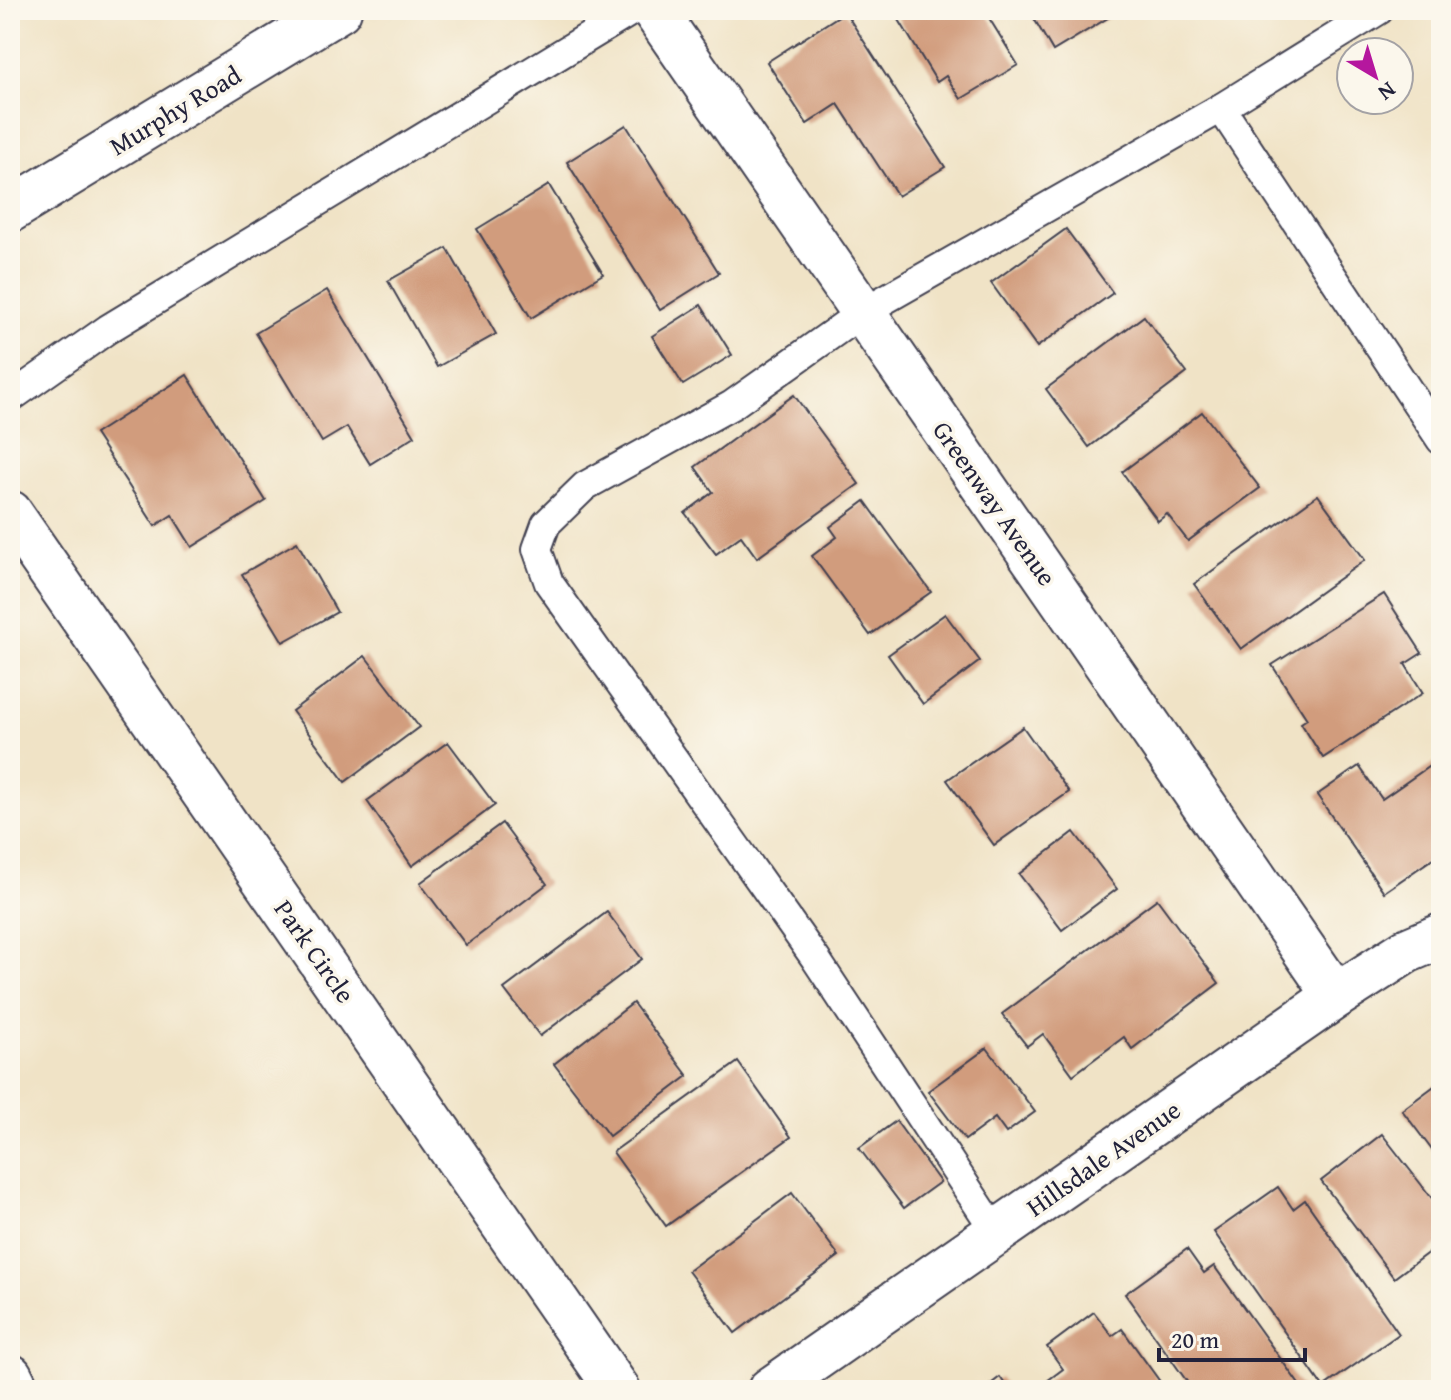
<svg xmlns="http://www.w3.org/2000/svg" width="1451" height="1400" font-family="'Gentium Book Plus',serif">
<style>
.building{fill:#d19c7d}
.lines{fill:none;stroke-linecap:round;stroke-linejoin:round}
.service-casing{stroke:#413f50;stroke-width:32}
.minor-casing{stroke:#413f50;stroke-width:48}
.primary-casing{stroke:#413f50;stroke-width:48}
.motorway-casing{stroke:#413f50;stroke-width:48}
.service{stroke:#fff;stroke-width:28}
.minor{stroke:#fff;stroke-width:44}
.primary{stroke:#fff;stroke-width:44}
.motorway{stroke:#fff;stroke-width:44}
.labels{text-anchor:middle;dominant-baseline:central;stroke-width:7;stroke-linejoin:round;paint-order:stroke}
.street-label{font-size:26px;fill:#22223b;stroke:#fbf7ec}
</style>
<rect width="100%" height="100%" fill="#fbf7ec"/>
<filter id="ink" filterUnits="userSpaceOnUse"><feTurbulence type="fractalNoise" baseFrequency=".0125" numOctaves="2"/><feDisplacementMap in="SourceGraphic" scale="16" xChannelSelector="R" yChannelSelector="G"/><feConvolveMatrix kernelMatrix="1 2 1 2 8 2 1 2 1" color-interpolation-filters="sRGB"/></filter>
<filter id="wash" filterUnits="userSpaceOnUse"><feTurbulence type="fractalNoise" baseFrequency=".006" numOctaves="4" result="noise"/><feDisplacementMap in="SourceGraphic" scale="32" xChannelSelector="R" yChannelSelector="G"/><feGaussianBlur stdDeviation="1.8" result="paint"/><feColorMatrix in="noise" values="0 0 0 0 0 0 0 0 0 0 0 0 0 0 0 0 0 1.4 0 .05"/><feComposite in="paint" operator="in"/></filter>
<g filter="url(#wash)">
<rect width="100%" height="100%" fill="#f0e3c6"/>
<g id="blocks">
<g class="building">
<path d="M893,10H984L1018,65L961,99L946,76L937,82Z"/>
<path d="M1029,10H1121L1053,51Z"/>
<path d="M845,12L945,167L898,196L838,104L807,124L767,62Z"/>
<path d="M626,125L719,273L660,310L567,162Z"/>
<path d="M549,185L603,274L531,318L477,229Z"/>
<path d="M1066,229L1113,293L1037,347L991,283Z"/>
<path d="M447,248L496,334L437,367L388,281Z"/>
<path d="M327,290L415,436L370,464L347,427L322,442L256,333Z"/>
<path d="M701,305L732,355L683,385L652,336Z"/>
<path d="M1144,316L1187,373L1089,447L1046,389Z"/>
<path d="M187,375L266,501L192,547L172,515L155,526L95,434Z"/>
<path d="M794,395L859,484L757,558L741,536L716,554L685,513L713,492L695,467Z"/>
<path d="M1202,412L1260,488L1188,541L1167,514L1158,521L1122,472Z"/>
<path d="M1318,495L1365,560L1241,649L1194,584Z"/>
<path d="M865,501L931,592L870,635L812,556L837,537L830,527Z"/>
<path d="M297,542L337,612L283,642L242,574Z"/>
<path d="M1384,594L1422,653L1405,664L1423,693L1323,758L1301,723L1307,719L1272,665Z"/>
<path d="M945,614L980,661L923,704L888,655Z"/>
<path d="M365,656L419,727L345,782L292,711Z"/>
<path d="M1023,727L1069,792L994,845L947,780Z"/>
<path d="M448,742L495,805L412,866L367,801Z"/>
<path d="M1441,758V853L1384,892L1317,795L1359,766L1382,799Z"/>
<path d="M502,823L547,884L466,945L420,883Z"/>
<path d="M1074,832L1117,889L1062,930L1019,874Z"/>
<path d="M1157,899L1219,983L1132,1049L1124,1037L1073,1075L1043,1034L1027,1046L1002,1014Z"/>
<path d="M607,912L642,959L540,1036L504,989Z"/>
<path d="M633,1003L688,1076L609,1136L554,1064Z"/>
<path d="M987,1048L1035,1112L1006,1133L995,1118L965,1140L928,1091Z"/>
<path d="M738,1062L791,1137L666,1226L613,1152Z"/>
<path d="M1441,1081V1162L1402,1110Z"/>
<path d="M896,1121L940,1182L904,1208L859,1148Z"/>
<path d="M1382,1134L1441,1210V1243L1394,1278L1321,1181Z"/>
<path d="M1278,1187L1293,1209L1305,1200L1399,1334L1323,1387L1214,1232Z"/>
<path d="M792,1193L839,1256L735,1333L688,1271Z"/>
<path d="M1187,1249L1204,1273L1214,1266L1303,1390H1193L1125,1294Z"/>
<path d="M1094,1312L1112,1336L1122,1329L1166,1390H1054L1047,1381L1063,1369L1047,1347Z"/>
<path d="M1000,1377L1009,1390H983Z"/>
</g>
</g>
</g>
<g filter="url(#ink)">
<use href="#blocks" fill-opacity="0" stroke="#413f50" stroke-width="2"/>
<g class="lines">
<g class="service-casing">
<g id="service">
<path d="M1221,108L1441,440"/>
<path d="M10,398L108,329L633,10"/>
<path d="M996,1232L815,958L549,583L537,549L546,524L585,486L732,405L863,312L1221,108L1379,10"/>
</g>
</g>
<g class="minor-casing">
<g id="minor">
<path d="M654,10L1336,996"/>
<path d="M10,513L618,1390"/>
<path d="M770,1390L1336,996L1406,951L1441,936"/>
</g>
</g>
<g class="primary-casing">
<path id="primary" d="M10,210L339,10"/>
</g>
<g class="motorway-casing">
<path id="motorway" d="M10,1376L17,1390"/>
</g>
<use href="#service" class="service"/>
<use href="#minor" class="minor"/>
<use href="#primary" class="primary"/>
<use href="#motorway" class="motorway"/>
</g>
</g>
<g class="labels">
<g class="street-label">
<text transform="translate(175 110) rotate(-31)">Murphy Road</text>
<text transform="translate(995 503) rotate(55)">Greenway Avenue</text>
<text transform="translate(315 951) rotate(55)">Park Circle</text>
<text transform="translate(1103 1158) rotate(-35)">Hillsdale Avenue</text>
</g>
</g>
<rect width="1451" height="1400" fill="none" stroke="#fbf7ec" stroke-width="40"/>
<g transform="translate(1375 76) rotate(142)"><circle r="38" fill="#fbf7ec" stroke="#a4a2a5" stroke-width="2"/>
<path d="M0-6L14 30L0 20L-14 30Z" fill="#b5179e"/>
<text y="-12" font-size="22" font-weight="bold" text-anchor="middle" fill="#22223b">N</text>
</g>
<path d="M1159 1348v12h146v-12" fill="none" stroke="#22223b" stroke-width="4"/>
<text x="1171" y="1348" font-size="24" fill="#22223b" stroke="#fbf7ec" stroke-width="6" paint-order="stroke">20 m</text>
</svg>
